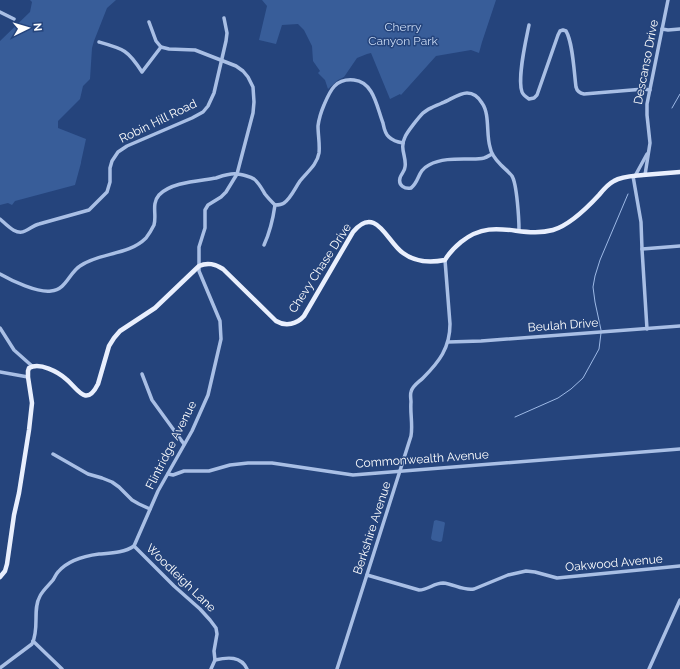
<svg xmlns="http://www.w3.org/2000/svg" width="680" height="669" font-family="Raleway,sans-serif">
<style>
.green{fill:#385d99}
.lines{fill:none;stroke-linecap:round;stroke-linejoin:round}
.stream{stroke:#9db9e6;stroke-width:1}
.minor{stroke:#a9bfe5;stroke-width:3.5}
.major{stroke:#e9effd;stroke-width:4.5}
.labels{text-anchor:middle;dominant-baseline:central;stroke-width:3;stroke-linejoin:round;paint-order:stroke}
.park-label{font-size:12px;fill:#cbdbf4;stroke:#25447c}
.street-label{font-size:12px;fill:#fff;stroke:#25447c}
</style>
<rect width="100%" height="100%" fill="#25447c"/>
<g class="green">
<path d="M30,0H116L107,8L94,41L92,48L90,79L83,86L80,99L58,121V128L86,139L81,162V163L75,185L15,201L12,205L8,203L0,205V41L30,12L32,2Z"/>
<path d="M262,0H496L482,42L479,53L471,50L436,56L401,95L400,94L390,99L371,53L367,54L357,58L344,77L338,80L328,89L325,80L318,73L320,71L313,61L312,46L304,30L298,24L282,25L276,44L259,40L267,6Z"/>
<path d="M436,520L444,522L445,523L442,541L440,542L432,540L431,538L434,521Z"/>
</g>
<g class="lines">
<g class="stream">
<path d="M672,108L680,94"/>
<path d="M601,330L595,302L593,287L595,276L600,260L628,194"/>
<path d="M515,417L558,398L571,389L583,378L599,349L601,333"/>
</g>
<g class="minor">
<path d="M0,12L14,19"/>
<path d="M529,25C526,40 517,78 522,92C523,95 526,97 529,99L534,98L537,95L558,35L560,31L563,30L566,31C573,43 574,72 576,87C577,91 579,93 584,94L644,89L650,90"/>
<path d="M662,29L668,30L680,29"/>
<path d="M99,42C124,49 128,50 142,72L161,47"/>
<path d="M492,154C490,155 487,157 484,158C480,159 475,159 472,159C457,159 442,158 429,165C417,171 420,181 411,188C405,189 398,186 400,178C401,174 405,171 405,167C407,157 399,149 405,137C407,132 419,117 423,113C426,111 428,109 431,108C434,106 438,105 442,103C450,100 459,93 467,93C474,93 479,98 482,103C490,114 486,134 490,147C491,154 496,160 501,165C505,169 509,172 512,176C517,184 519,220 519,230"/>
<path d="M645,175L650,143L647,115V104L668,0"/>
<path d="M633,176L641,222L642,249L647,329"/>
<path d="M635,176L647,154"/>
<path d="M0,219C6,224 16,236 25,231C30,229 34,225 39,224L89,210L107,192L110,182V168L112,161L118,152L127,146L192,118L203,112L208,106L214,93L226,41L227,33L224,18"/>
<path d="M264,245C270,232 273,219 275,205"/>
<path d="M642,249L680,246"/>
<path d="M0,274C12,281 38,293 51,291C66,290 69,273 80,266C100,252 128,256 146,238C149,234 152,229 154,225C157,215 151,204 159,195C171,182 199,181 216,178C222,176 230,173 237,174C241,174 251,177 254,179C259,183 262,189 265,194C268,198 271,201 275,205C278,205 281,205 284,203C291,198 295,188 300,181C307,172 317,165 319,153C320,144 318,135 318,126C319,118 321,112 324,105C330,91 335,78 354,80C374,82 377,108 383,123C384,128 385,134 389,137C393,141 397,142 403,143"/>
<path d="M0,328L14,350L32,366"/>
<path d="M448,342L481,341L680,326"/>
<path d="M0,372L28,377"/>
<path d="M142,374L152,400L184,444"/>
<path d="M53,454L88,474L102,478L112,482L119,487L132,500L139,504L150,509"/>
<path d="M168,474L173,475L184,471H209L230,465L248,463H272L353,475L680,449"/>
<path d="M134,546L174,586L200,609L210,620L216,628L217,634L214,651L215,660C228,657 241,656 247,669"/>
<path d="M367,575L419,590C428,590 434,583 443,583C454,584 463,591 474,589L508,575L526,571L535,572L557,578L680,566"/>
<path d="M33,641L62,669"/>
<path d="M0,668L32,644C40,628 32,610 40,596C43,590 49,585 53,580C55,577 56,574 58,572C68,560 84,556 99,554C111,553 124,553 134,546L158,491L192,431L208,395L221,339L220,321L199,271V247L205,228V210L208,205L221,197L226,192L237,174L253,113L254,102L253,87L248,77L243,71L236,66L195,50L169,49L161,47L156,41L149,22"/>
<path d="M211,669L215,660"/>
<path d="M337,669L411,436C413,425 410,413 411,402C411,399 410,395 411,392C412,386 419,382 423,378C439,362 450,348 450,324L445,260"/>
<path d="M649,669L680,600"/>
</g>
<path class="major" d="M0,577L5,571L7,564L14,515L19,493L29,430L32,403L28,377V371L29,368C40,362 58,372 66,379C78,389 86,408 98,384L109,346L114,338L120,331L155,308L199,266C208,262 215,264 223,269L276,321C286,327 297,324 304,316L353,232C376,204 387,242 403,253C415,262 430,263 445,260C449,253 455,247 461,242C493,216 520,239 553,230C570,225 587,208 599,195C603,190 608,184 614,181C622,176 634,176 643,175C656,174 668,173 680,172"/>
</g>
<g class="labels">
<g class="park-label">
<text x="403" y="27">Cherry<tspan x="403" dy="14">Canyon Park</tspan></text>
</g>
<g class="street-label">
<text transform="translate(646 62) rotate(-79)">Descanso Drive</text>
<text transform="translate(158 121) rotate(-26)">Robin Hill Road</text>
<text transform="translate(320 268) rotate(-57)">Chevy Chase Drive</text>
<text transform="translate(563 325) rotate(-4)">Beulah Drive</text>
<text transform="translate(171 445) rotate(-63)">Flintridge Avenue</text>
<text transform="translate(422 459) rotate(-4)">Commonwealth Avenue</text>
<text transform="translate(372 528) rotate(-72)">Berkshire Avenue</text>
<text transform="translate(614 563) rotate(-5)">Oakwood Avenue</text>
<text transform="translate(181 578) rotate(44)">Woodleigh Lane</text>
</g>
</g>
<g transform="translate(28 28) rotate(85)" stroke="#25447c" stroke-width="3" paint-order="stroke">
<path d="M0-3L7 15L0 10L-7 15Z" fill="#ffffff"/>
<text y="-6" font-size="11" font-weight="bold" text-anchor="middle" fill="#ffffff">N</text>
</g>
</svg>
